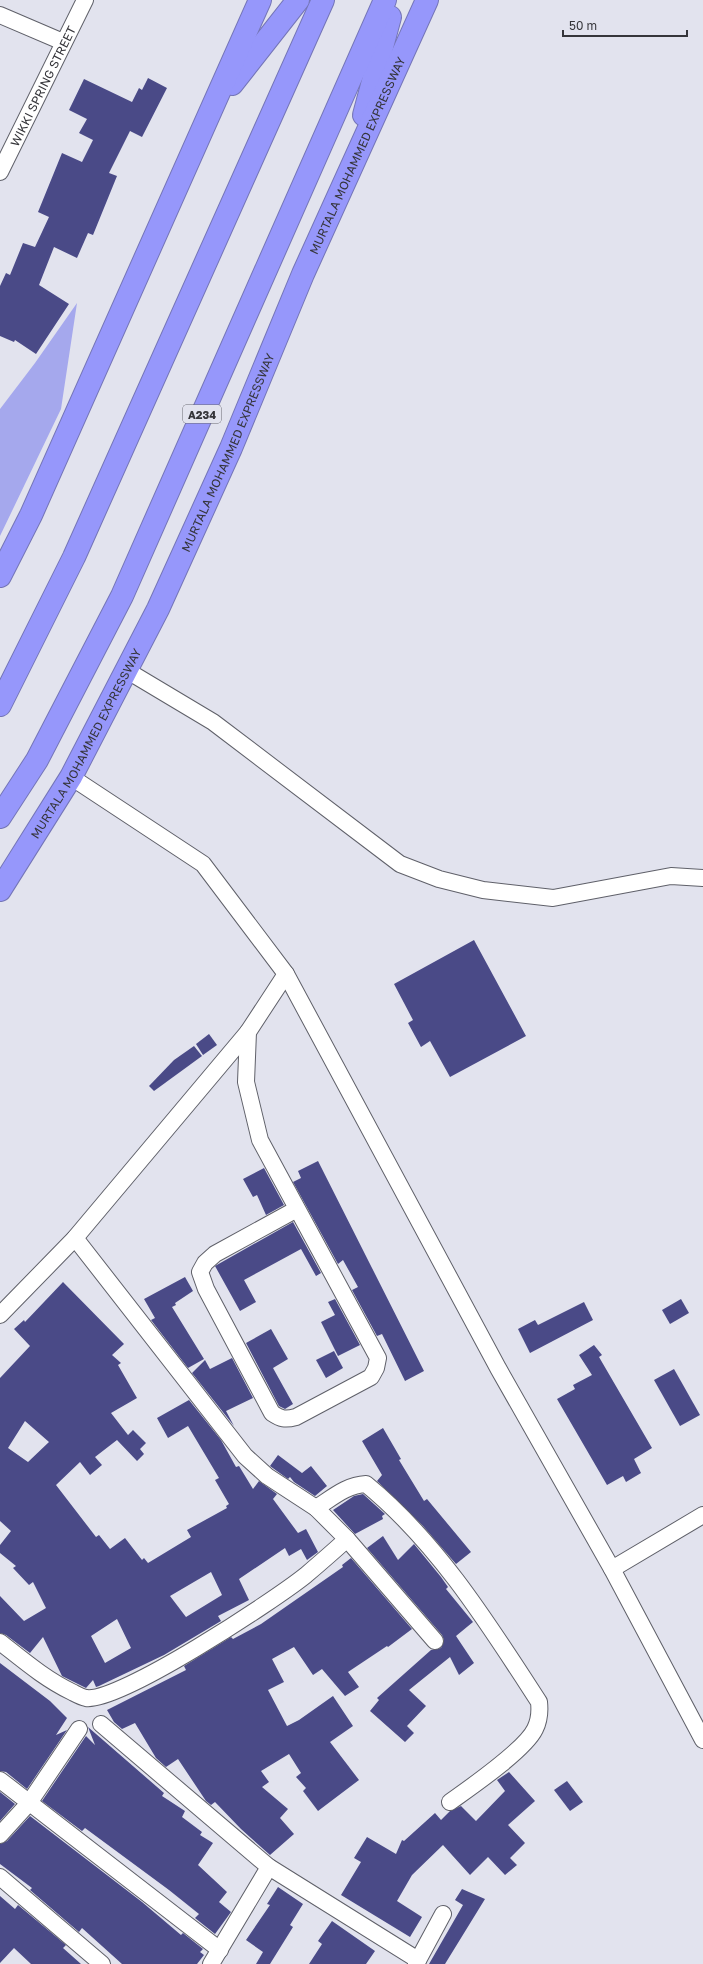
<svg xmlns="http://www.w3.org/2000/svg" width="703" height="1964" font-family="'Golos Text',sans-serif">
<style>
.forest{fill:#a5a8ed}
.building{fill:#4a4a87;fill-rule:evenodd}
.lines{fill:none;stroke-linecap:round;stroke-linejoin:round}
.minor-casing{stroke:#5f6069;stroke-width:18}
.highway-casing{stroke:#7475b7;stroke-width:24}
.minor{stroke:#fff;stroke-width:16}
.highway{stroke:#9697fb;stroke-width:22}
.labels{text-anchor:middle;dominant-baseline:central;stroke-width:4;stroke-linejoin:round;paint-order:stroke}
.shield{fill:#e2e3ee;stroke:#696970;stroke-width:1}
.shield-label{font-size:11px;font-weight:bold;fill:#35353a}
.street-label{font-size:12px;fill:#35353a;stroke:#e2e3ee}
</style>
<rect width="100%" height="100%" fill="#e2e3ee"/>
<path class="forest" d="M77,303L61,409L0,536V409L35,363Z"/>
<g class="building">
<path d="M148,78L167,88L142,137L130,131L109,173L117,176L93,235L88,233L77,258L54,247L39,285L69,304L36,354L15,340L14,342L0,336V286L6,273L10,275L23,243L35,247L49,217L38,212L62,153L82,162L93,140L79,133L87,119L69,110L84,79L132,102L139,88L142,90Z"/>
<path d="M474,940L526,1036L450,1077L430,1041L421,1047L408,1023L413,1020L394,984Z"/>
<path d="M209,1034L217,1045L203,1055L196,1044Z"/>
<path d="M194,1046L202,1056L154,1091L149,1086L174,1060Z"/>
<path d="M318,1161L424,1371L405,1381L382,1334L377,1336L352,1290L358,1287L343,1260L338,1264L293,1182L301,1178L298,1171Z"/>
<path d="M264,1168L284,1205L266,1215L257,1195L253,1197L243,1179Z"/>
<path d="M293,1222L321,1273L316,1276L301,1249L244,1280L256,1302L240,1311L215,1266Z"/>
<path d="M185,1277L193,1291L175,1303L176,1305L172,1307L204,1359L188,1368L151,1320L155,1318L144,1299Z"/>
<path d="M63,1282L124,1344L112,1355L121,1363L118,1365L137,1398L111,1413L128,1435L133,1430L146,1443L140,1449L144,1454L137,1461L117,1440L95,1457L102,1465L90,1475L80,1462L56,1485L96,1537L99,1535L110,1549L125,1538L142,1560L144,1558L148,1563L191,1537L187,1530L227,1508L226,1506L229,1504L215,1480L219,1478L188,1426L168,1438L157,1418L189,1400L221,1440L236,1467L239,1466L253,1489L259,1481L277,1494L273,1499L298,1533L306,1529L318,1552L307,1560L301,1549L289,1556L285,1548L239,1579L249,1600L218,1616L221,1621L164,1655L99,1686L96,1687L93,1680L86,1688L62,1676L43,1637L30,1653L6,1635L0,1633V1596L24,1621L46,1608L33,1582L29,1585L13,1568L16,1566L0,1553V1545L11,1531L0,1521V1378L30,1346L14,1329L24,1320L25,1322ZM25,1421L49,1442L28,1462L8,1448ZM211,1572L222,1595L186,1617L170,1596ZM117,1619L131,1648L105,1663L91,1636Z"/>
<path d="M335,1299L360,1345L338,1356L321,1322L335,1315L328,1302Z"/>
<path d="M681,1299L689,1313L670,1324L662,1310Z"/>
<path d="M584,1302L593,1320L530,1353L518,1329L535,1320L538,1325Z"/>
<path d="M271,1329L288,1359L273,1368L293,1404L285,1409L279,1406L246,1343Z"/>
<path d="M594,1345L602,1355L599,1357L652,1448L634,1459L641,1473L626,1482L623,1476L607,1485L557,1399L575,1389L573,1385L592,1375L579,1355Z"/>
<path d="M334,1351L343,1368L326,1378L316,1360Z"/>
<path d="M232,1358L253,1398L226,1411L234,1426L192,1373L205,1360L210,1369Z"/>
<path d="M674,1369L700,1415L680,1426L654,1380Z"/>
<path d="M383,1428L401,1459L399,1460L424,1501L427,1499L471,1552L456,1564L423,1526L377,1481L382,1475L362,1441Z"/>
<path d="M278,1455L302,1473L311,1466L327,1486L315,1496L294,1482L290,1477L288,1479L270,1466Z"/>
<path d="M363,1494L385,1514L382,1516L383,1519L355,1534L333,1510L354,1496Z"/>
<path d="M383,1536L398,1560L414,1544L441,1577L448,1587L446,1589L473,1622L456,1636L474,1663L459,1675L450,1657L409,1690L426,1706L407,1726L414,1733L405,1742L370,1711L379,1700L377,1698L431,1650L441,1648L444,1640L442,1635L367,1548Z"/>
<path d="M351,1558L412,1629L388,1647L387,1646L348,1672L359,1687L345,1696L322,1669L313,1675L294,1647L272,1659L284,1682L268,1690L287,1726L299,1720L333,1696L353,1726L330,1742L359,1780L318,1811L303,1791L306,1788L296,1777L301,1773L289,1754L261,1771L269,1782L262,1787L288,1809L280,1818L294,1834L270,1855L241,1829L215,1802L211,1805L206,1801L178,1759L166,1767L156,1758L135,1723L122,1729L114,1722L107,1710L186,1670L184,1666L231,1637L233,1639L261,1624L343,1567L342,1565Z"/>
<path d="M0,1663L50,1701L67,1718L56,1735L67,1730L27,1789L6,1772L0,1771Z"/>
<path d="M88,1727L164,1793L162,1796L185,1811L182,1817L202,1832L200,1835L213,1843L198,1865L227,1892L219,1902L231,1912L215,1934L195,1918L199,1914L169,1890L85,1828L82,1831L42,1801L86,1736L95,1745Z"/>
<path d="M509,1772L535,1801L508,1825L525,1843L510,1858L517,1865L505,1875L488,1857L470,1875L443,1845L412,1875L397,1901L422,1917L410,1937L341,1895L361,1862L354,1858L367,1837L396,1854L402,1840L404,1841L435,1813L441,1820L450,1811L461,1806L476,1821L505,1791L497,1780Z"/>
<path d="M567,1781L583,1802L570,1811L554,1790Z"/>
<path d="M0,1792L15,1804L0,1821Z"/>
<path d="M30,1816L142,1902L181,1935L183,1933L203,1949L200,1952L204,1955L197,1964H122L82,1928L79,1932L30,1890L32,1888L0,1864V1844L7,1841Z"/>
<path d="M278,1887L303,1904L290,1925L293,1927L270,1964H256L263,1952L246,1940L270,1905L267,1904Z"/>
<path d="M462,1889L485,1899L445,1964H429L463,1905L455,1900Z"/>
<path d="M0,1896L15,1909L18,1905L66,1945L63,1948L81,1964H31L14,1948L0,1963Z"/>
<path d="M332,1921L375,1951L366,1964H309L322,1944L318,1941Z"/>
</g>
<g class="lines">
<g class="minor-casing">
<g id="minor">
<path d="M0,15L63,42"/>
<path id="s1" d="M0,172L85,0"/>
<path d="M126,670L213,722L400,864L439,879L483,890L553,898L671,876L703,878"/>
<path d="M71,777L203,864L286,974L498,1368L612,1569L703,1740"/>
<path d="M286,974L248,1032L246,1082L260,1140L378,1358L376,1368L371,1377L296,1417C285,1420 281,1419 272,1413L206,1289L200,1272L205,1263L215,1254L297,1209"/>
<path d="M75,1238L245,1456L267,1476L316,1508L347,1539L435,1641"/>
<path d="M0,1315L75,1238L248,1032"/>
<path d="M316,1508C332,1498 346,1485 366,1484C438,1543 489,1625 539,1702C540,1711 539,1721 535,1729C525,1750 471,1787 450,1802"/>
<path d="M612,1569L703,1515"/>
<path d="M0,1642C23,1660 45,1679 72,1692C76,1694 81,1697 86,1698C119,1703 275,1600 306,1575C320,1563 334,1551 347,1539"/>
<path d="M101,1724L269,1867L418,1960"/>
<path d="M0,1780L220,1950"/>
<path d="M0,1835L29,1803L79,1729"/>
<path d="M0,1877L102,1964"/>
<path d="M211,1964L269,1867"/>
<path d="M416,1964L443,1914"/>
</g>
</g>
<g class="highway-casing">
<g id="highway">
<path d="M232,84L298,0"/>
<path d="M364,115L390,17"/>
<path d="M0,576L31,515L260,0"/>
<path d="M0,705L74,557L323,0"/>
<path d="M0,817L37,760L122,596L385,0"/>
<path id="s2" d="M0,890L71,777L158,609L231,448L303,274L427,0"/>
</g>
</g>
<use href="#minor" class="minor"/>
<use href="#highway" class="highway"/>
</g>
<g class="labels">
<rect class="shield" x="183" y="405" width="38" height="18" rx="3"/>
<g class="shield-label">
<text x="202" y="414">A234</text>
</g>
<g class="street-label">
<text stroke="none"><textPath href="#s1" startOffset="96">WIKKI SPRING STREET</textPath></text>
<text stroke="none"><textPath href="#s2" startOffset="818">MURTALA MOHAMMED EXPRESSWAY</textPath></text>
<text stroke="none"><textPath href="#s2" startOffset="494">MURTALA MOHAMMED EXPRESSWAY</textPath></text>
<text stroke="none"><textPath href="#s2" startOffset="170">MURTALA MOHAMMED EXPRESSWAY</textPath></text>
</g>
</g>
<path d="M563 30v6h124v-6" fill="none" stroke="#35353a" stroke-width="2"/>
<text x="569" y="30" font-size="12" fill="#35353a" stroke="#e2e3ee" stroke-width="3" paint-order="stroke">50 m</text>
</svg>
